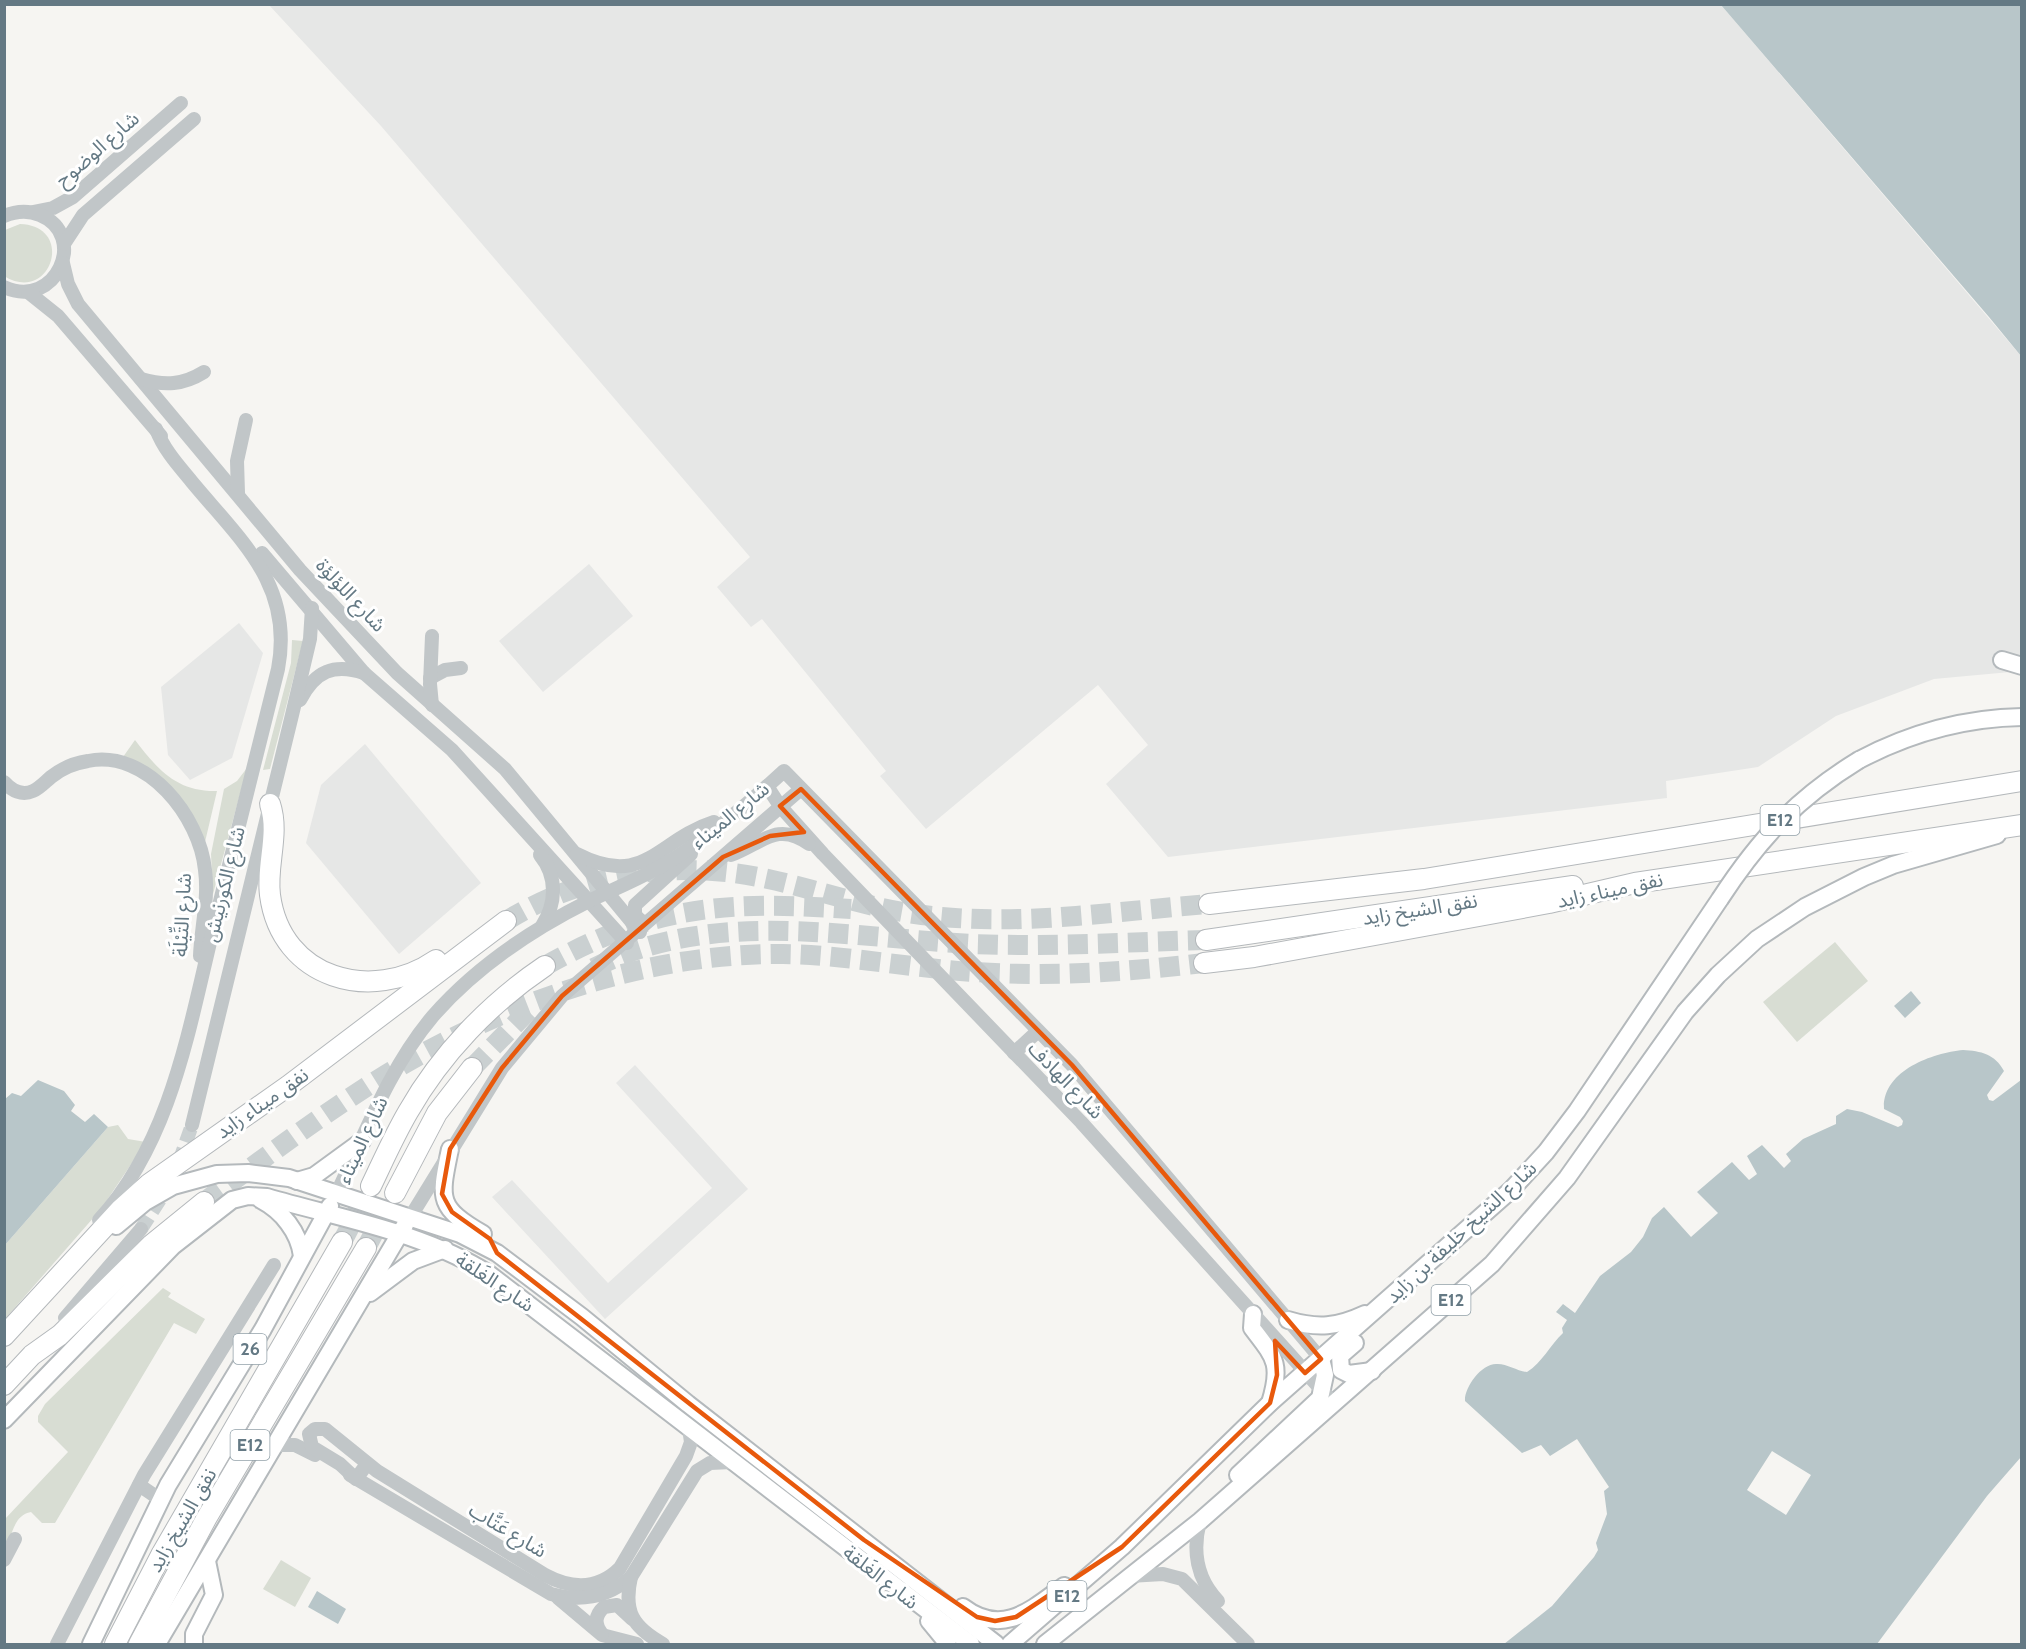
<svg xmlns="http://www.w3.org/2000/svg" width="2026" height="1649" font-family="Cabin,'Noto Sans Arabic',sans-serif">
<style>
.built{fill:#e6e7e6}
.green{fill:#d8ddd3}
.water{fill:#b8c6c9;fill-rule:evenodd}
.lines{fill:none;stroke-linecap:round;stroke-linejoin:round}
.minor-tunnel{stroke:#cad0d1;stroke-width:14;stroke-dasharray:14 7;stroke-linecap:butt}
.highway-tunnel{stroke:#cad0d1;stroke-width:20;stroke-dasharray:20 10;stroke-linecap:butt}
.major-casing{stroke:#b4b9bc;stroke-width:20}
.highway-casing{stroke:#b4b8bb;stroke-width:22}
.minor{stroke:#c1c6c8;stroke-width:14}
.major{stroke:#fff;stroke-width:16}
.highway{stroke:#fff;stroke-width:20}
.major-bridge-casing{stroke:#b4b9bc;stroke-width:20;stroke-linecap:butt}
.major-bridge{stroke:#fff;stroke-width:16}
.marked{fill:none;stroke:#e8590c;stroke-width:4.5;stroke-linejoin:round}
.labels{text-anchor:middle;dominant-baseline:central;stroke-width:6;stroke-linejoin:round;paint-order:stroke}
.shield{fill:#fff;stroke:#92a1a9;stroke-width:1.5}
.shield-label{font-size:18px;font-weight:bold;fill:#647984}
.street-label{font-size:20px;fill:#647984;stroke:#fff}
</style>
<rect width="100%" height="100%" fill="#f6f5f2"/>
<g class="built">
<path d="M269,5H1721L2021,356V671L1934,679L1836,716L1758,767L1666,781L1667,798L1168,857L1106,784L1148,745L1098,685L926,829L880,776L886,771L762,619L751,627L717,587L750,557L381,126Z"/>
<path d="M589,564L633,616L543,692L499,641Z"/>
<path d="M239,623L263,653L232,758L190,780L168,755L161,687Z"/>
<path d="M365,744L481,883L399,954L306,843L321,785Z"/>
<path d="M635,1065L748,1189L605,1319L492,1197L512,1180L608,1283L712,1188L616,1083Z"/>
</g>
<g class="green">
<path d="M20,224C76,226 51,305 4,276L5,230Z"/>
<path d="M292,640L303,641L270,769L263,770L291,663Z"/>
<path d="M135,740C158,770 177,792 217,791L205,842L138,762L123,757Z"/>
<path d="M247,768L213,894L211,854L224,789L237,781Z"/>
<path d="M1835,942L1868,981L1797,1042L1763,1002Z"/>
<path d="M118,1125L128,1139L146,1142L101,1209L5,1319V1245L108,1127Z"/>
<path d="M163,1288L171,1293L168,1297L205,1319L196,1334L174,1323L55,1523H42L31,1512C13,1515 12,1537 5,1551V1519L68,1452L38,1422V1416L45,1404Z"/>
<path d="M281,1560L311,1578L295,1607L263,1589Z"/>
</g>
<g class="water">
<path d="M1721,5H2021V356L1989,317Z"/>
<path d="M1911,991L1921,1003L1905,1018L1894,1006Z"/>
<path d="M1963,1050C1981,1051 1995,1054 2004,1071L1987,1095L1989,1100L1993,1101L2021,1080V1457L1987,1496L1877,1644H1504L1552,1606L1594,1557L1598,1550L1596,1543L1607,1514L1604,1491L1609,1487L1577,1439L1550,1456L1541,1445L1522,1453L1465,1401C1464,1388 1481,1364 1496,1364C1506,1363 1517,1371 1527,1372C1542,1363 1550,1345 1563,1333L1562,1328L1567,1320L1556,1312L1563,1304L1575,1313L1600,1276L1631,1252L1643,1237L1652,1218L1664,1207L1691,1237L1718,1213L1697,1192L1732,1162L1749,1180L1757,1174L1747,1156L1762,1145L1784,1168L1791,1161L1786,1154L1803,1139L1836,1124V1116L1847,1109L1862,1112L1898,1127L1902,1125L1903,1121L1900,1117L1884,1109C1882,1071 1932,1053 1963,1050ZM1772,1451L1811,1475L1786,1515L1747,1490Z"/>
<path d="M38,1080L64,1091L75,1105L71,1111L85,1122L94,1114L108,1127L5,1245V1099L12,1093L21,1096Z"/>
<path d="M317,1591L346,1609L338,1624L308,1607Z"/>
</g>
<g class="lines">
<g class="minor-tunnel">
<path d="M179,1162L192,1125"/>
<path d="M141,1229L166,1190"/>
</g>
<g class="highway-tunnel">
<path d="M506,921C585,872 677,859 768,879C823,891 877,911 932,916C1024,926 1118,911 1209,904"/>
<path d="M545,966C655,904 729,901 851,909"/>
<path d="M594,968C712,907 848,938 974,944C1051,947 1129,942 1206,940"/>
<path d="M472,1068L529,1010"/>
<path d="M204,1202C262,1160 318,1117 379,1079C498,1005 641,953 783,954C847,955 910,968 974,972C1051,977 1127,972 1204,963"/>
<path d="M342,1242L371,1186"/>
<path d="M366,1248L394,1194"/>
</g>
<g class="major-casing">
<g id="major">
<path d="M2002,660L2022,666"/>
<path d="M1859,760C1910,733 1963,718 2022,717"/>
<path d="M450,1149C440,1198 436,1207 483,1234"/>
<path d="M297,1181L314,1176L362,1141"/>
<path d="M261,1200C282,1211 299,1232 302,1256"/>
<path d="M116,1226L145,1202L173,1186L217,1174L248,1173L289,1178L460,1234L497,1253L582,1317L688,1404L996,1644"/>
<path d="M370,1293L413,1261L445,1249"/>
<path d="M1253,1314L1252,1328C1275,1358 1282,1364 1270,1403"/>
<path d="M1288,1320C1318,1329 1337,1327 1365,1314"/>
<path d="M1355,1343L1340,1356L1341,1370L1349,1374L1372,1371"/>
<path d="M4,1420L173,1246L232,1200L248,1196L267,1197C342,1219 423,1232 489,1274L971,1644"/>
<path d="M1238,1475L1320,1398L1325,1375L1321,1359"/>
<path d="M963,1607C1002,1637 1031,1610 1064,1586"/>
<path d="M929,1621L948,1644"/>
<path d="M91,1644L168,1485L263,1329L330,1206"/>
<path d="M157,1644L405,1225"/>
<path d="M194,1644V1634L214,1595L207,1561"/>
<path d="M1010,1644L1122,1547L1270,1403L1511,1190L1546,1152L1577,1111L1720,899"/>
<path d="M1045,1644L1200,1521L1492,1264L1567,1178L1685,1012L1718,975L1757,939L1805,907L1864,877L1893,865L1997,835"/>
</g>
</g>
<g class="highway-casing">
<g id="highway">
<path d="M270,804C280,834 266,865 270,895C281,979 372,1004 436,960"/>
<path d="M1209,904L1424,879L2022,781"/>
<path d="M1206,940L1573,886"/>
<path d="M1204,963L1254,957L1549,903L1635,883L2022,825"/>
<path d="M371,1186C383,1161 394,1136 408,1112C441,1054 490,1003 545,966"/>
<path d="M395,1193L437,1113L472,1068"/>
<path d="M4,1336L120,1210L149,1184L288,1086L506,921"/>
<path d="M4,1385L32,1355L60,1335L151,1245L204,1202"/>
<path d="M115,1644L161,1555L342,1242"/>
<path d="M139,1644L206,1519L366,1248"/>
</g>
</g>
<g class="minor">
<path d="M33,212L53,208L73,197L181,103"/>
<path d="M4,216C16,211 28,210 40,215C89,235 56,311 4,287"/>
<path d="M64,244L83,215L194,119"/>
<path d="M63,263L68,284L78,304L300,570L397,673L505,769L640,932"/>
<path d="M28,292L58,316L161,436"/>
<path d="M141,379C165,386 183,385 204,372"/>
<path d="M238,493L237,461L246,420"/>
<path d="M262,553L364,673L452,750L627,943"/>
<path d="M430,678L445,670L461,668"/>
<path d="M300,700C315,671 334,663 364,673"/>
<path d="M432,705L430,684L432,636"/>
<path d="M4,782C12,791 22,796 33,791C40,788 45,782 51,777C61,769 74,763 88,761C147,749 200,817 205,870C209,899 201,927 200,956"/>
<path d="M767,786L780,806L823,854L1081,1122L1327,1396"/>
<path d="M577,854C645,889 657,840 714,822"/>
<path d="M540,855C558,877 556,904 542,926"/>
<path d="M731,855C760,845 777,820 809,844"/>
<path d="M643,922L635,916V905L691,854"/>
<path d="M1014,1053L1038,1031"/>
<path d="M192,1125L292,715L310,639L312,608"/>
<path d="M336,1195C365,1134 389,1068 433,1016C476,967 531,930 589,901C616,888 644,877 670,861C711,836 749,803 784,771L1072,1065L1321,1359"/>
<path d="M411,1216L502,1068L562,996L801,789"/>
<path d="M99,1220C172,1140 189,1027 214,926C235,840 257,754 278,669C294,585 241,541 192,482C178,465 164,450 156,429"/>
<path d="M65,1318L141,1229"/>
<path d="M275,1445H295L315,1455"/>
<path d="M367,1464L356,1479L340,1464L312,1447L309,1434L315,1429H325L377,1471L545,1575C571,1589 598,1590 620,1568L686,1456L691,1442L689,1428"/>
<path d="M350,1475L551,1594C581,1602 607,1598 631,1577L697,1471L710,1463L732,1462"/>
<path d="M139,1485L161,1500"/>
<path d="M1200,1521C1192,1551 1197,1579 1218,1601"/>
<path d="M4,1560L15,1539"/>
<path d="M1129,1576L1163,1574L1182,1579L1248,1644"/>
<path d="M631,1577C623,1612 633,1627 663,1644"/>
<path d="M558,1598L602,1635L637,1644"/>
<path d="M602,1634C594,1624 595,1615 604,1607L617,1605L632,1619"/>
<path d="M57,1644L144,1475L274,1265"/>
</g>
<use href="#major" class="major"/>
<use href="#highway" class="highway"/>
<g class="major-bridge-casing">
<path id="major-bridge" d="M1720,899C1759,839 1797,798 1859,760"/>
</g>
<use href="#major-bridge" class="major-bridge"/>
</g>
<path class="marked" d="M801,789L1072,1065L1321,1359L1305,1373L1275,1341L1277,1375L1270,1403L1122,1547L1016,1617L995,1621L977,1617L864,1540L497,1253L490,1239L452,1212L442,1194L450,1149L502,1068L562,996L723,857L770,836L804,832L780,806Z"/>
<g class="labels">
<g class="shield">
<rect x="1760.5" y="805" width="39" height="30" rx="4.5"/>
<rect x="1431.5" y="1285" width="39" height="30" rx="4.5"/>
<rect x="233.5" y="1334" width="33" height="30" rx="4.5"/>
<rect x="230.5" y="1430" width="39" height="30" rx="4.5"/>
<rect x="1047.5" y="1581" width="39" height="30" rx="4.5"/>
</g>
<g class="shield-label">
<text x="1780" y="820">E12</text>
<text x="1451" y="1300">E12</text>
<text x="250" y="1349">26</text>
<text x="250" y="1445">E12</text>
<text x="1067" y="1596">E12</text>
</g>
<g class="street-label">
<text transform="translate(97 149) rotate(-41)">شارع الوضوح</text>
<text transform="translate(351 595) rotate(47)">شارع اللؤلؤة</text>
<text transform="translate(730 815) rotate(-39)">شارع الميناء</text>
<text transform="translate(224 884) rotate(-76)">شارع الكورنيش</text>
<text transform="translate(1610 890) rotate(-12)">نفق ميناء زايد</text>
<text transform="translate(1420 909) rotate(-9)">نفق الشيخ زايد</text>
<text transform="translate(182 915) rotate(-87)">شارع التِّيْلَة</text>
<text transform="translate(1066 1080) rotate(46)">شارع الهادف</text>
<text transform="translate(262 1103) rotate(-35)">نفق ميناء زايد</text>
<text transform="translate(362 1140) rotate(-65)">شارع الميناء</text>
<text transform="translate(1461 1232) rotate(-43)">شارع الشيخ خليفة بن زايد</text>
<text transform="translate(495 1282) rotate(34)">شارع الغَلقة</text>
<text transform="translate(182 1520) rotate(-60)">نفق الشيخ زايد</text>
<text transform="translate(508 1530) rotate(31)">شارع عَتَّاب</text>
<text transform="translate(881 1577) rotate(38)">شارع الغَلقة</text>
</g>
</g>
<rect width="2026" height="1649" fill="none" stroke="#647984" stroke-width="12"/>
</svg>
